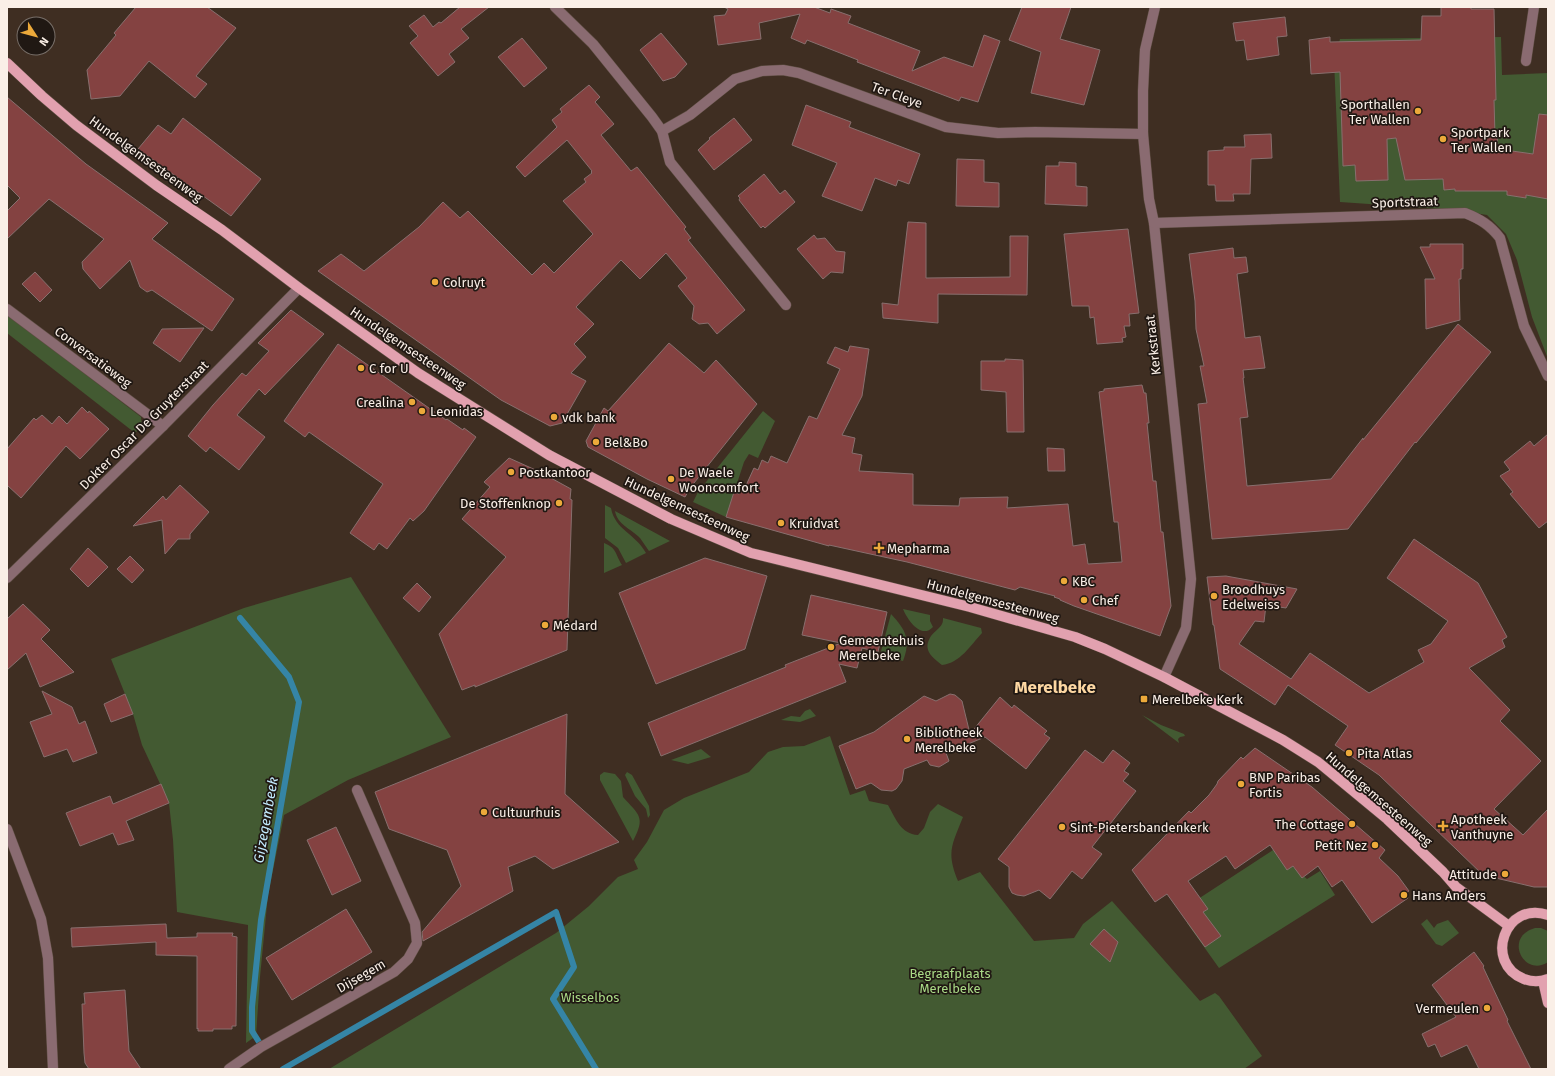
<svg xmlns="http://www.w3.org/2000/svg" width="1555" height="1076" font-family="'Fira Sans',sans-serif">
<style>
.green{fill:#435a32}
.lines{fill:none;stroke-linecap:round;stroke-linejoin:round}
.stream{stroke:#3585a6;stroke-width:6}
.building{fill:#844241;stroke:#886f6e}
.minor-casing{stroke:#5d4d42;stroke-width:11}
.major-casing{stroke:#5d4d42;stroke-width:11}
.minor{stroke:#8a6b71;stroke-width:10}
.major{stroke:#e2a1af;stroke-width:10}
.poi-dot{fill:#eca93a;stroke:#201813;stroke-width:1.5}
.labels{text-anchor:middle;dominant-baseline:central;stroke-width:3.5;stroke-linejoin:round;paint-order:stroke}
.street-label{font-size:13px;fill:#faefe7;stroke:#201813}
.poi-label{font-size:13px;fill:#faefe7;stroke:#201813;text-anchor:start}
.park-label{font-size:13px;fill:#aadb87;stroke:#201813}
.water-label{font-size:14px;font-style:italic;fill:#c2eafd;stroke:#201813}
.district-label{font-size:17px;font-weight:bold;fill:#fdd7a2;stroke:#201813}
</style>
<rect width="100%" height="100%" fill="#3f2e22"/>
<g class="green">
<path d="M1501,37L1502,75L1548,73V359L1532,317L1517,260L1506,234L1487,215L1456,210L1340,202L1334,60L1340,39Z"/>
<path d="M7,314L141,417L142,427L135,433L7,333Z"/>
<path d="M763,411L775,421L758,458L749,454L744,462L726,517L693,502L698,492Z"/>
<path d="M605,505L611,508C615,530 635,533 646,553L626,563L618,548L605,538Z"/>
<path d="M615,511L670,541L649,551C646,547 643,542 640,538C631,529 617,524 615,511Z"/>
<path d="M604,543C617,548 615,554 622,565L604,573Z"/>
<path d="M351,577L451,737L348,780L284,815L268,895L260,977L256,1036L246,1043L248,925L177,912L173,840L169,803L142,745L133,714L111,659L244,608Z"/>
<path d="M903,609L930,615V621L933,627C921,640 907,619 903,609Z"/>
<path d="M891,614C906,630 911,640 903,661L880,655Z"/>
<path d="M943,618L981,628L982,633C970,646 960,663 942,665C932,657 922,650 931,636C934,632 940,628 942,624C943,622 943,620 943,618Z"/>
<path d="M810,709L816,716L800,722L781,720L791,716L800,717L805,711Z"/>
<path d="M1142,715L1161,725L1184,734L1185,736L1180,737L1178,739L1179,743Z"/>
<path d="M830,736L850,795L865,790L869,801L888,805C896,819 901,834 918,835L924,828L930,812L938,804L963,817C952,845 946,852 958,881L980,872L1034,941L1074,938L1083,924L1112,901L1200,1001L1215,993L1219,996L1262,1056L1244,1069H329L556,933L589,906L618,877L638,869L634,860L647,842L664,810L684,798L749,772L768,752L783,747L804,746Z"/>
<path d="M701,749L711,757L688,764L671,760Z"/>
<path d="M604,772L615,774L621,781L623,797C639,815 646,817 633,841L600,780V775Z"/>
<path d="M627,772L632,775L649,806L650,815L648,818L646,809L635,796L625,775Z"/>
<path d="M1273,850L1307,879L1320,871L1335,895L1219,968L1187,923L1204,915L1195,901Z"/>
<path d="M1427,919L1434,928L1437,924L1448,920L1459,933L1442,946L1436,944L1421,924Z"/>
<path d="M1535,928H1541L1548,931V962C1524,978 1503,937 1535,928Z"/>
</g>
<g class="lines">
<g class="stream">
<path d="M240,618L289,677L299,702L261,920L252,1007V1031L259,1042"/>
<path d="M283,1069L556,912L574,967L553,999L596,1069"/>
</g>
</g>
<g class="building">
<path d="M136,7H207L236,28L196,76L207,84L195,98L149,61L120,96L91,99L87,70L116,35L114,33Z"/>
<path d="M460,7H489L461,29L469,38L449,54L455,62L438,76L410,43L418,36L409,26L424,15L433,27L439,22L441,23Z"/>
<path d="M724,7H814L830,13L831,9L851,16L848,23L920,51L912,71L944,57L973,67L984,35L1000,41L978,102L961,97L959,101L857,62L858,60L807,40L805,44L791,38L800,14L759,23L761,39L718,45L714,16L725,15L728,9Z"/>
<path d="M1022,7H1071L1060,39L1100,50L1084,105L1031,93L1041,52L1009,40Z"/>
<path d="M1441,7H1471V9H1494L1496,100H1494L1495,136H1497L1498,149L1533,154L1539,114L1548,115V199L1526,195V198L1507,195V191H1455V189L1444,190L1443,179L1405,180L1396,138L1387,139L1388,180L1356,181L1355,165L1343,166L1340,72L1311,74L1309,40L1330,37V42L1421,40L1422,16H1441Z"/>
<path d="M1285,17L1287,36L1277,37L1279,55L1247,60L1244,40L1236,41L1233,23Z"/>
<path d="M661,33L687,64L675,77L663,81L640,50Z"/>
<path d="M522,38L547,68L524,87L498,57Z"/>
<path d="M589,85L600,97L595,102L614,124L601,135L631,171L637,167L686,227L684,229L691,238L688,240L745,310L717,334L708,323L699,324L692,319L694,306L678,286L687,278L666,253L640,279L621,260L576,307L594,324L574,344L586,357L571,373L586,381L562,423L550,426L501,400L318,271L341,254L364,271L419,227L443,202L460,218L468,211L532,275L544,263L554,273L593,234L563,201L586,182L584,179L592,173L591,172L592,171L567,140L525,177L516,167L557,127L552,120L562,112L560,109Z"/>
<path d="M7,97L86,164L168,223L152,239L234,299L212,331L152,290L147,292L140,287L130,260L100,289L83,269L82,262L104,239L49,199L7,239V211L20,198L7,185Z"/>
<path d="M806,105L851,122L849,127L920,154L909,184L898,180L896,186L875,178L862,211L822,196L837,163L792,145Z"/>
<path d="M183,118L261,179L231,216L138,149L158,125L171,134Z"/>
<path d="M734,118L752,140L714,170L698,150L710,139L709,138Z"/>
<path d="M1271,134L1272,158L1251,159L1250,194H1233L1234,201H1216L1215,185H1208V151L1224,150V147H1245L1244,135Z"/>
<path d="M957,159L984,160V182L999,183V207L956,206Z"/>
<path d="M1059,162L1076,163V186L1087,187V206L1045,204L1046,166H1059Z"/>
<path d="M764,174L780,194L785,190L795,202L765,228L763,226L761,228L739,200L740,198L738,196Z"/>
<path d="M908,222L926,223V278L1010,277V236H1028L1027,295L938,294V323L883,318L882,303L898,305Z"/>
<path d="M1128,229L1139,313L1129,314L1130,326H1124L1126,337L1122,338L1123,342L1097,344L1094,317L1090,318L1089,306H1072L1064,234Z"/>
<path d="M814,235L817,239L825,238L836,251L845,252L843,273L831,272L823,279L797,249Z"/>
<path d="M1430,244H1463V269H1461V279H1459L1460,320L1426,329L1425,279H1435L1420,247H1430Z"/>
<path d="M1233,248L1234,258L1246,257L1248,272L1237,274L1245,338L1260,336L1265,368L1243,370L1244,378H1243L1248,417L1240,418L1247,486L1331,479L1363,438V440L1458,324L1491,352L1416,443L1415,442L1348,529L1212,539L1198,404L1207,403L1200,366H1204L1196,329L1195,301L1189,254Z"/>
<path d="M35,272L52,290L40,302L22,284Z"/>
<path d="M291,310L324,334L265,395L259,389L237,415L265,437L239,470L210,447L206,452L188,436L213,405L242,373L246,376L269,351L258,343Z"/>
<path d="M204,328L180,362L153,343L162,329Z"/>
<path d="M669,343L704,373L716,360L757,404L690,488L685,497L647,479L588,447L586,441L604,408L608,411Z"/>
<path d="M338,344L446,420L447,419L463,430L464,428L476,437L424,511L413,521L410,518L387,549L379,543L374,550L350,533L383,484L309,432L305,437L284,421Z"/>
<path d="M850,346L869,349L862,396L842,435L855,438L852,453L862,455L859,471L913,474V505L959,506L960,498L1008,497L1007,508L1068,504L1073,546L1085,544L1088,564L1122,562L1118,522H1114L1099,392L1104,391V389L1142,385L1144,393H1146L1149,423H1147L1153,481H1156L1161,532H1163L1171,606L1160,636L1074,606L1060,600V599L1054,597L1055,596L1020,587L1015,590L907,562L829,545V546L726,517L734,492L739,494L740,491L743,492L754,468L758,470L762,460L768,463L771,456L787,463L809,416L817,419L840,369L827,363L835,347L848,352Z"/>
<path d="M1005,359L1023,360L1024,432H1007L1006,392L981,390V361H1005Z"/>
<path d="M82,407L88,413L89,411L109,429L80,459L66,446L21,498L7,485V449L34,418L36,420L42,415L52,424L59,416L67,424Z"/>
<path d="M1548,434V521L1539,528L1510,494L1513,492L1500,476L1510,470L1504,462L1530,441L1534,446Z"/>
<path d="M1047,448L1064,449L1065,471H1048Z"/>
<path d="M509,458L540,472L571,489L570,499L572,500L567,650L475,687V685L462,690L439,634L506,557L462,519L490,487L484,482Z"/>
<path d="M180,485L209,512L190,534V539H178L165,554L162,520L133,526L163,496L166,500Z"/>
<path d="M1414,539L1478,583L1507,637L1502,640L1505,647L1469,668L1510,710L1500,721L1541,761L1494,809L1523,835L1548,809V887H1534L1483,875L1379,775L1335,745L1348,726L1288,685L1275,705L1220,669L1214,625H1213L1207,577L1226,576L1297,589L1286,608L1266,605L1264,622L1255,621L1239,644L1291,679L1310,653L1369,693L1424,662L1418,650L1431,644L1448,621L1387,578Z"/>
<path d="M88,548L108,567L88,587L70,569Z"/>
<path d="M130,556L144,570L132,583L117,569Z"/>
<path d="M705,558L767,576L745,649L656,684L619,593Z"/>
<path d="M417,583L431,597L419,612L403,598Z"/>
<path d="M811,595L887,612L878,652L862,648L857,668L839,664L846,682L661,756L648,723L786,667L785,665L841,643L802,635Z"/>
<path d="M23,604L50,630L41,639L74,672L40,687L26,653L7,670V619Z"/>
<path d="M42,691L72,707L79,724L85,721L97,753L73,762L67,749L44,757L30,722L52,714Z"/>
<path d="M125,694L133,714L111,722L104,704Z"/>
<path d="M950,694L955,695L962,701L970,734L1000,697L1012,708L1014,705L1047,731L1044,734L1050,738L1026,769L985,737L946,753L949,761L939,767L930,765L927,760L904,769L902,781L896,789L892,791L881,790L871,783L856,789L839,746L874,732L924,696L936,701Z"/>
<path d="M567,714L565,794L619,842L553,869L535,856L508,867L513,891L423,941L422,932L461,886L447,850L389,829L375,792Z"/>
<path d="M1255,748L1312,787L1385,850L1379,858L1398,876L1409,891L1405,894L1408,898L1372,923L1342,880L1332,887L1318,866L1302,878L1293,866L1287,870L1270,845L1235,869L1226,856L1188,881L1208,909L1203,912L1221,936L1205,947L1167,894L1155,902L1132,870L1189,811L1191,813L1209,795L1217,784L1218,781L1241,757L1243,759Z"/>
<path d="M1085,750L1103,763L1113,750L1130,763L1124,771L1129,774L1123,781L1136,791L1092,847L1102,854L1082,879L1072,871L1050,899L1039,890L1024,896L1017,895L1012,893L1009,887V867L998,859Z"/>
<path d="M161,784L169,803L126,821L134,840L118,845L113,833L80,846L66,813L110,796L113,804Z"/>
<path d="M336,827L361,881L332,895L307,840Z"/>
<path d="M346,909L372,952L292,1000L266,958Z"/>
<path d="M166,924L167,938L197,937V933H233L232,936L237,937L236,1026H232V1029H213V1031H198V1028L197,1029V956L156,955V942L72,947L71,928Z"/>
<path d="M1104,929L1118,942L1110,962L1090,944Z"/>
<path d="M1474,952L1484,966L1483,967L1508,1020L1507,1021L1531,1069H1479L1467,1045L1441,1057L1435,1044L1428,1047L1422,1034L1456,1017L1432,985Z"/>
<path d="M125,990L129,1051L141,1069H89L85,1063L84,1053L82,1004H85L84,993Z"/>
</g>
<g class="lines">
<g class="minor-casing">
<g id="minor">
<path d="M555,7L593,44L652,117L662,131L670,162L786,305"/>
<path d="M1155,7L1145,50L1143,91V134L1149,199L1154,223L1191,579L1186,628L1164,677"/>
<path d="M1526,61L1534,7"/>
<path d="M662,131L690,115L735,79L762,71L783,70L799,73L946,127L998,133L1035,132L1143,134"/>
<path d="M1154,223L1465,213C1480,219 1490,225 1500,238L1524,326L1548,376"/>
<path d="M7,309L163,426"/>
<path d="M7,578L163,426L299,288"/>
<path d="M7,829L41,919L48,958L53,1069"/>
<path d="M229,1069L261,1047L394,972L408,959L417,943L415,923L357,790"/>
</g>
</g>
<g class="major-casing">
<g id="major">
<path d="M7,63L42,96L76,125L156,185L222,230L299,288L418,373L549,455L671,519L751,553L970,607L1075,637L1105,649L1164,677L1283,740L1318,762L1387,819L1443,872L1456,887L1509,926"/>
<path d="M1548,915C1505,900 1483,963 1524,979C1532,982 1540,982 1548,979"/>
<path d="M1543,981L1548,1003"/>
</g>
</g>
<use href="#minor" class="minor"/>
<use href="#major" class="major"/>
</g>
<g class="poi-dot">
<circle cx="1418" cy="111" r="4"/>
<circle cx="1443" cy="139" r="4"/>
<circle cx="435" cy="282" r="4"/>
<circle cx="361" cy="368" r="4"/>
<circle cx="412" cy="402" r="4"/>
<circle cx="422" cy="411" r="4"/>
<circle cx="554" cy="417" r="4"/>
<circle cx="596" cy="442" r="4"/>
<circle cx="511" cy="472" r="4"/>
<circle cx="671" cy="479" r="4"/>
<circle cx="559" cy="503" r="4"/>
<circle cx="781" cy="523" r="4"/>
<path d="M877 542h4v4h4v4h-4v4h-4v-4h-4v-4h4z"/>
<circle cx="1064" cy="581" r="4"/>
<circle cx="1214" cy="596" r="4"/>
<circle cx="1084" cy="600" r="4"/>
<circle cx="545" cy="625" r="4"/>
<circle cx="831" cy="647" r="4"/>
<rect x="1140" y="695" width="8" height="8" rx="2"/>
<circle cx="907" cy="739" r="4"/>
<circle cx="1349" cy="753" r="4"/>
<circle cx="1241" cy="784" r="4"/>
<circle cx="484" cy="812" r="4"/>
<circle cx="1352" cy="824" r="4"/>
<path d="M1441 820h4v4h4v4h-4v4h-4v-4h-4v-4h4z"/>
<circle cx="1062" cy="827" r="4"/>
<circle cx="1375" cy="845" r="4"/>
<circle cx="1505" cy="874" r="4"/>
<circle cx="1404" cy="895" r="4"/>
<circle cx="1487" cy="1008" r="4"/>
</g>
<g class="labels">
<g class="street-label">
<text transform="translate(897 95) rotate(20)">Ter Cleye</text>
<text transform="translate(146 159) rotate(36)">Hundelgemsesteenweg</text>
<text transform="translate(1405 202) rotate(-2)">Sportstraat</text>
<text transform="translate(1153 345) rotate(-96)">Kerkstraat</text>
<text transform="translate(408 348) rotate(34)">Hundelgemsesteenweg</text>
<text transform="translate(93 357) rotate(37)">Conversatieweg</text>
<text transform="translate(144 425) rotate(-45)">Dokter Oscar De Gruyterstraat</text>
<text transform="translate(687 509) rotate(25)">Hundelgemsesteenweg</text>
<text transform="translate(993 601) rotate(15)">Hundelgemsesteenweg</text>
<text transform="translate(1379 799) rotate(41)">Hundelgemsesteenweg</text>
<text transform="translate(361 976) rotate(-30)">Dijsegem</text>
</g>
<g class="poi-label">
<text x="1410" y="104" text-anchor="end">Sporthallen<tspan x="1410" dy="15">Ter Wallen</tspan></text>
<text x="1451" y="132">Sportpark<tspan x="1451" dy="15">Ter Wallen</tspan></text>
<text x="443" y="282">Colruyt</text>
<text x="369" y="368">C for U</text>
<text x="404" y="402" text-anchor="end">Crealina</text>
<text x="430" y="411">Leonidas</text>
<text x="562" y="417">vdk bank</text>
<text x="604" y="442">Bel&amp;Bo</text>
<text x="519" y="472">Postkantoor</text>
<text x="679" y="472">De Waele<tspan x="679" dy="15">Wooncomfort</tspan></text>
<text x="551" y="503" text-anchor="end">De Stoffenknop</text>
<text x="789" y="523">Kruidvat</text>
<text x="887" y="548">Mepharma</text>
<text x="1072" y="581">KBC</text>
<text x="1222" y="589">Broodhuys<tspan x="1222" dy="15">Edelweiss</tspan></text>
<text x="1092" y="600">Chef</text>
<text x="553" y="625">Médard</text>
<text x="839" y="640">Gemeentehuis<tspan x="839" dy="15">Merelbeke</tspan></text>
<text x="1152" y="699">Merelbeke Kerk</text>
<text x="915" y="732">Bibliotheek<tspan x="915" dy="15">Merelbeke</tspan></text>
<text x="1357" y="753">Pita Atlas</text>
<text x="1249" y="777">BNP Paribas<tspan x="1249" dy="15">Fortis</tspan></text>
<text x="492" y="812">Cultuurhuis</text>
<text x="1451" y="819">Apotheek<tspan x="1451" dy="15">Vanthuyne</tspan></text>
<text x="1344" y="824" text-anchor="end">The Cottage</text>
<text x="1070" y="827">Sint-Pietersbandenkerk</text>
<text x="1367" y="845" text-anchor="end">Petit Nez</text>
<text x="1497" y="874" text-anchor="end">Attitude</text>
<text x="1412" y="895">Hans Anders</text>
<text x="1479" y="1008" text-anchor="end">Vermeulen</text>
</g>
<g class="park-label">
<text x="950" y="973">Begraafplaats<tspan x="950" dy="15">Merelbeke</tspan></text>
<text x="590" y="997">Wisselbos</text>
</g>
<g class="water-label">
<text transform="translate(266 820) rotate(-80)">Gijzegembeek</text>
</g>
<g class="district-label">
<text x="1055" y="687">Merelbeke</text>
</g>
</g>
<rect width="1555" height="1076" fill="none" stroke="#faefe7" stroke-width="16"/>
<g transform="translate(36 36) rotate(126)"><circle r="19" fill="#201813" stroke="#776e68"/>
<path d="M0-3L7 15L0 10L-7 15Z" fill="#eca93a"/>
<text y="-6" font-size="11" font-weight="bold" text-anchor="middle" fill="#faefe7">N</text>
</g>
</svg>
